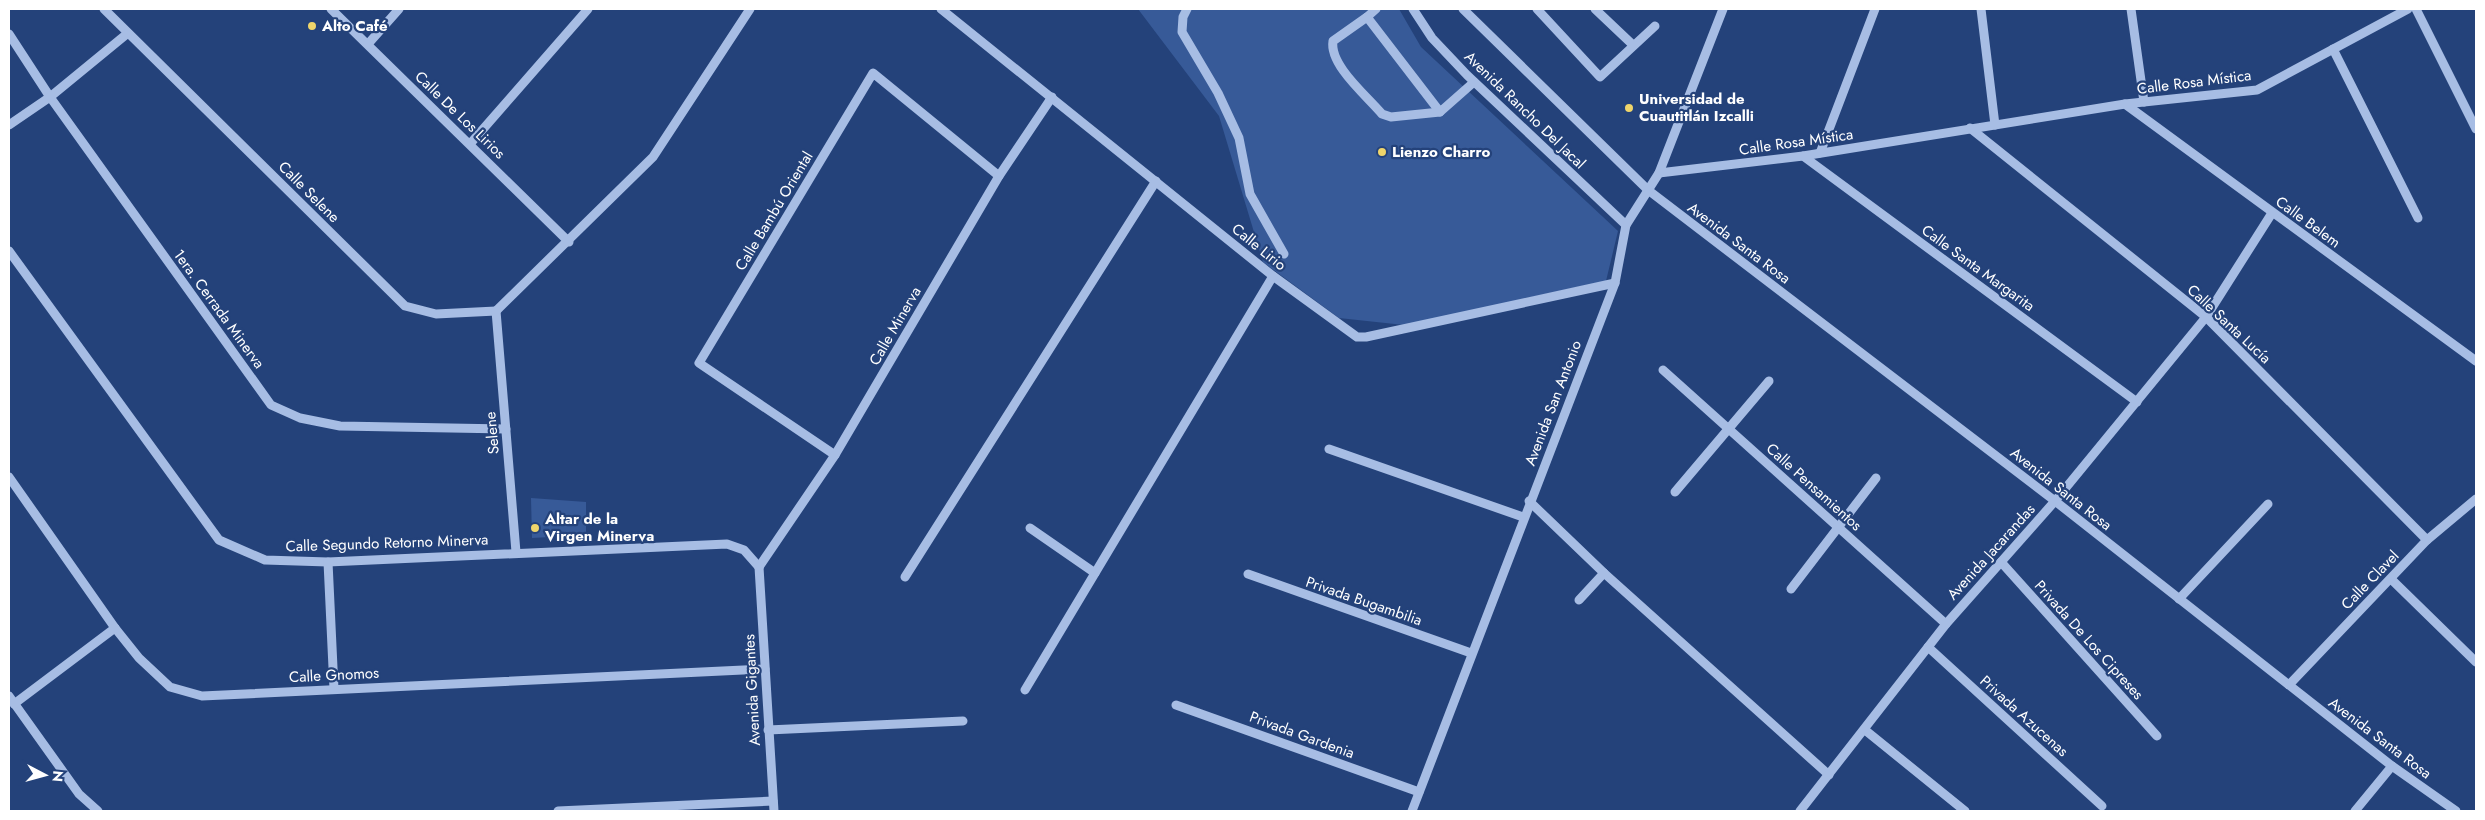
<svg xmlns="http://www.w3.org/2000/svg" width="2485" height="820" font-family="Jost,sans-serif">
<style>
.green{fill:#375a98}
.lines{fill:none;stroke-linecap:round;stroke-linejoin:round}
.minor{stroke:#a7bde4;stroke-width:9}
.poi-dot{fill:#efd56b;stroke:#24427a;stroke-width:2}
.labels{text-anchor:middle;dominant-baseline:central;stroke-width:4.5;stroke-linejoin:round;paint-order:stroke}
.poi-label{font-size:15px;font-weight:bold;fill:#fff;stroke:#24427a;text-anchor:start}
.street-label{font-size:15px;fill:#fff;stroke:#24427a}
</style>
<rect width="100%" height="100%" fill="#24427a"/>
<g class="green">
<path d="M1138,9H1399L1421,47L1618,231L1606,281L1404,325L1339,318L1263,262L1219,116Z"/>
<path d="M531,498L586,502V535L532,538Z"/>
</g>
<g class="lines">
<g class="minor">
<path d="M104,9L405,306L436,314L496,311"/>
<path d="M331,9L569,242"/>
<path d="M941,9L1273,276L1357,337H1366L1615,283"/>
<path d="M1187,9L1183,17L1182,32L1218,93L1239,138L1250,194L1284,254"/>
<path d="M1376,9L1367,17L1440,112L1474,82"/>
<path d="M1413,9L1432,38L1467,75L1626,225"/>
<path d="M1463,9L1648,190L2055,501L2392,766L2456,811"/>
<path d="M1537,9L1600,77L1655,26"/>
<path d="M1595,9L1633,45"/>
<path d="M1981,9L1995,125"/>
<path d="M2131,9L2144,102"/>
<path d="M2416,9L2476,129"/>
<path d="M1367,17L1333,41C1329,65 1367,96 1382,114L1391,117L1440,112"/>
<path d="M9,34L50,97L271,405L300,418L340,426L506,429"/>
<path d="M368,44L399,9"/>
<path d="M2333,49L2418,218"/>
<path d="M2125,104L2476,361"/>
<path d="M9,125L50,97L128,33"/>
<path d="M1970,128L2206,317L2427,540"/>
<path d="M470,144L588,9"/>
<path d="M1820,153L1875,9"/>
<path d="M1803,156L2137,402"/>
<path d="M1659,173L1803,156L2125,104L2257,90L2408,9"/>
<path d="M9,251L219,540L265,560L328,562L727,544L744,550L759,567"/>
<path d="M496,311L653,157L750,9"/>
<path d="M496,311L516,552"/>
<path d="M1663,370L1946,624"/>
<path d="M1329,449L1523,517"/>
<path d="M835,455L699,363L873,73L999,176"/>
<path d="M9,477L115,628L139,658L170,687L202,696L765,669"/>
<path d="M1675,492L1769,381"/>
<path d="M1529,501L1604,573L1829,775"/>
<path d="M1030,528L1095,573"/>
<path d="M328,562L334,689"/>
<path d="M2001,562L2157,736"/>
<path d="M759,567L835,455L999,176L1052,97"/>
<path d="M759,567L774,811"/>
<path d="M1248,574L1471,653"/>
<path d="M905,577L1156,181"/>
<path d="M2391,579L2476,662"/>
<path d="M1791,589L1876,478"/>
<path d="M2179,599L2268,504"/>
<path d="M1579,600L1604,573"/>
<path d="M1928,647L2102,806"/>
<path d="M2289,685L2427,540L2476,499"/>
<path d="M1025,690L1273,276"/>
<path d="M9,696L79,794L98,811"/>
<path d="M14,704L115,628"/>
<path d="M1176,705L1419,792"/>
<path d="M768,730L963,721"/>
<path d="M1865,730L1965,811"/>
<path d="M558,811L773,801"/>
<path d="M1412,811L1615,283L1626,225L1659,173L1723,9"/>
<path d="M1800,811L1946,624L2055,501L2206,317L2272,213"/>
<path d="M2355,811L2392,766"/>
</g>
</g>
<g class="poi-dot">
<circle cx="312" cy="26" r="5"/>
<circle cx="1629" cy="108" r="5"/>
<circle cx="1382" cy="152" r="5"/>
<circle cx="535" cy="528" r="5"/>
</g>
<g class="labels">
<g class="poi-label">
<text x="322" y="26">Alto Café</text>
<text x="1639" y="99">Universidad de<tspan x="1639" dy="17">Cuautitlán Izcalli</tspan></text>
<text x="1392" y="152">Lienzo Charro</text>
<text x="545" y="519">Altar de la<tspan x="545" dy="17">Virgen Minerva</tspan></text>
</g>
<g class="street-label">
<text transform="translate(2194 82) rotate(-7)">Calle Rosa Mística</text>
<text transform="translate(1525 110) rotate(44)">Avenida Rancho Del Jacal</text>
<text transform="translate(460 115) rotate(44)">Calle De Los Lirios</text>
<text transform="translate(1796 142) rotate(-8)">Calle Rosa Mística</text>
<text transform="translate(309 192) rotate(45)">Calle Selene</text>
<text transform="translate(774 211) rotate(-59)">Calle Bambú Oriental</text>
<text transform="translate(2308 222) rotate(36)">Calle Belem</text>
<text transform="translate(1739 243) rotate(37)">Avenida Santa Rosa</text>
<text transform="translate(1259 247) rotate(39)">Calle Lirio</text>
<text transform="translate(1978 268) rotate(36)">Calle Santa Margarita</text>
<text transform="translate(219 309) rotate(54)">1era. Cerrada Minerva</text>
<text transform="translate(2229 324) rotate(43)">Calle Santa Lucía</text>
<text transform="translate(895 326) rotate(-60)">Calle Minerva</text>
<text transform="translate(1553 403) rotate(-69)">Avenida San Antonio</text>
<text transform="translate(492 433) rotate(-95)">Selene</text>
<text transform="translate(1814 487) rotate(42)">Calle Pensamientos</text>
<text transform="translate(2061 489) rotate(38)">Avenida Santa Rosa</text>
<text transform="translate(387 543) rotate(-2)">Calle Segundo Retorno Minerva</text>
<text transform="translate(1991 552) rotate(-48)">Avenida Jacarandas</text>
<text transform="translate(2370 580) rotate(-46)">Calle Clavel</text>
<text transform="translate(1364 601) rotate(19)">Privada Bugambilia</text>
<text transform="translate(2089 640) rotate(48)">Privada De Los Cipreses</text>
<text transform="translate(334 675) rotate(-3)">Calle Gnomos</text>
<text transform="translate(752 690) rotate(-93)">Avenida Gigantes</text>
<text transform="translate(2024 716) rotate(42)">Privada Azucenas</text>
<text transform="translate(1302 735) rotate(20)">Privada Gardenia</text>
<text transform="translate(2380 738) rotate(37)">Avenida Santa Rosa</text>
</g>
</g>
<rect width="2485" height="820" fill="none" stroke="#ffffff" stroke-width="20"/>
<g transform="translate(45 775) rotate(96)" stroke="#24427a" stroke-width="4" paint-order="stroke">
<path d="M0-4L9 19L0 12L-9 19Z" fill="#ffffff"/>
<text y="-8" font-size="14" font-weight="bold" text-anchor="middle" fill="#ffffff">N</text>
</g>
</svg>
